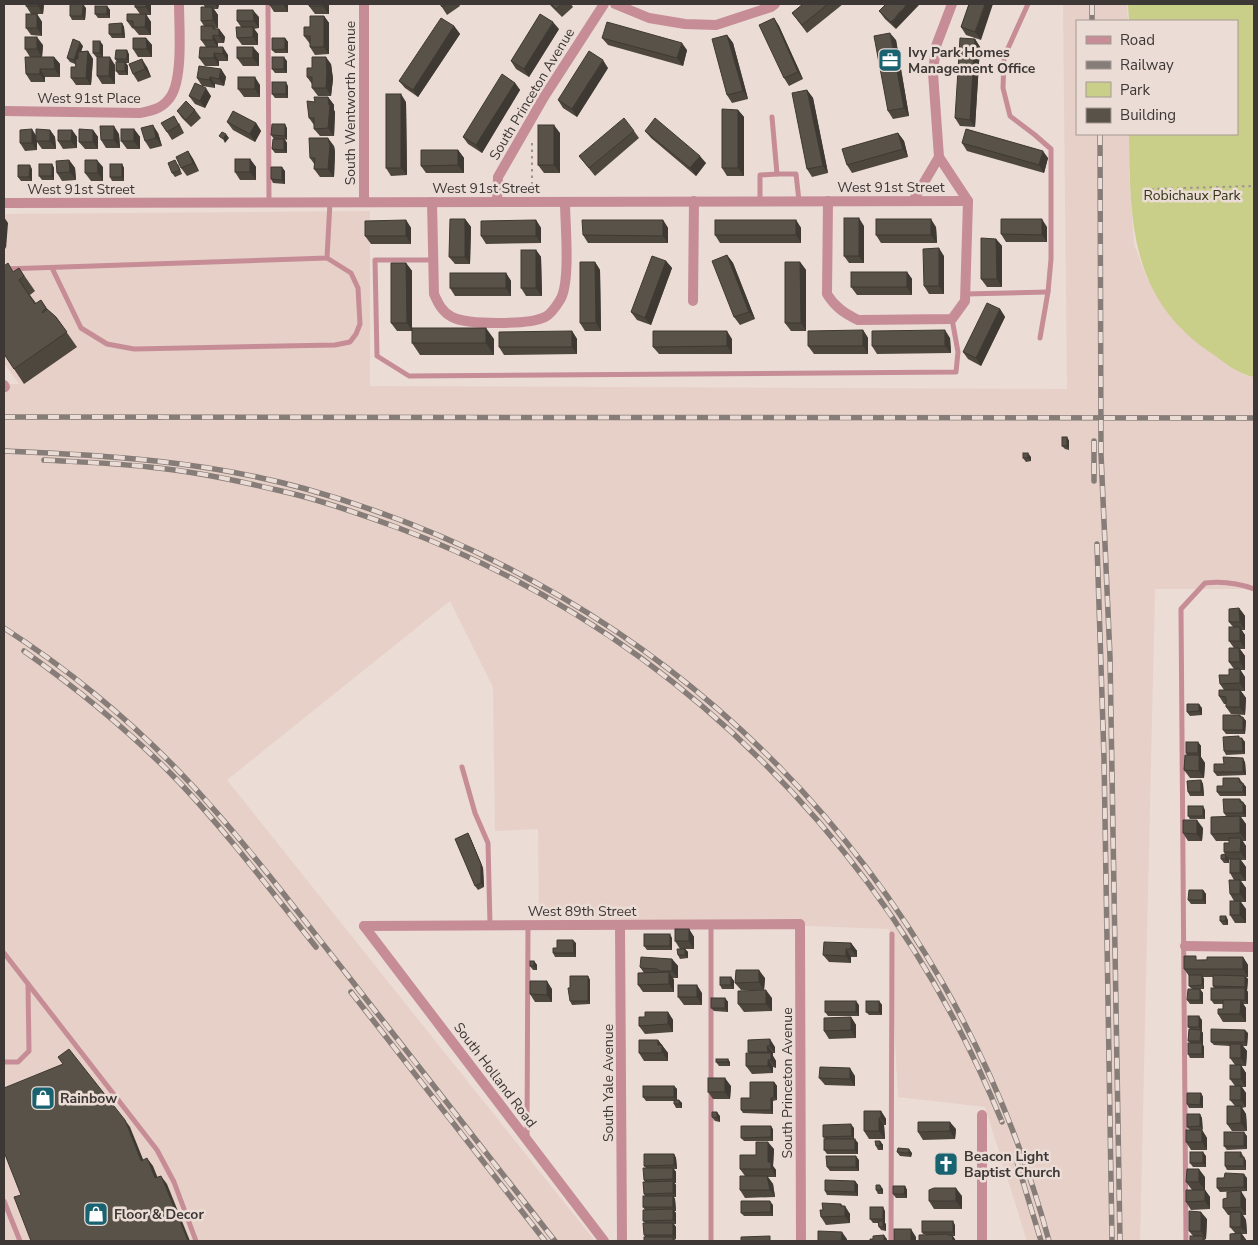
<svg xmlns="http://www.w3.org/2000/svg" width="1258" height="1245" font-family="'Nunito Sans',sans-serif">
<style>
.built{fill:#e7d0c7}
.green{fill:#c9ce89}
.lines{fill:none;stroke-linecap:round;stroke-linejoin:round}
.path{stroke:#9f9590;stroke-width:2;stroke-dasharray:2.5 4;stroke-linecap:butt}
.lane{stroke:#c68d96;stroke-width:5}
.street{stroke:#c68d96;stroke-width:10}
.rail-casing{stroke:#867c78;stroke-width:5.5}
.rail{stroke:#ebdcd6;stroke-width:4;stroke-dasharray:11;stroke-linecap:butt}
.wall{fill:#4d473e}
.shaded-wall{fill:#3e3932}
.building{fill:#595248;stroke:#3e3932}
.labels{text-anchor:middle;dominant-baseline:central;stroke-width:5;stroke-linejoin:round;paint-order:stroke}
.poi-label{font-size:14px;font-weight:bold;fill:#3d3835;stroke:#ebdcd6;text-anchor:start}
.street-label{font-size:14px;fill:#3d3835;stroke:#ebdcd6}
.park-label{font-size:14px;fill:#323414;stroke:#ebdcd6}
</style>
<rect width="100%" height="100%" fill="#ebdcd6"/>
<path class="built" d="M1063,4H1127L1128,21H1077V134H1129V175L1134,244L1147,279L1213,354L1244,375L1254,377V589H1155L1140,1241H1027L985,1107L898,1097L889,929L539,916L538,829L495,831L493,687L450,601L227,780L595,1241H4V384H19L4,363V214L370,211V386L1067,389Z"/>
<path class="green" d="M1128,4H1254V377C1237,374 1223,361 1208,351C1130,296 1130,221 1129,134H1237V21H1129Z"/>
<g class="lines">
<g class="path">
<path d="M532,143V186"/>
<path d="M1151,189L1254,186"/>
</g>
<g class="lane">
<path d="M268,4L269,202"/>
<path d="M1028,4L1004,57L1003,88L1010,116L1035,135L1051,149V259L1048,292L1040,338"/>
<path d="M772,117L777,174H796L799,201"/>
<path d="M760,201V175L777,174"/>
<path d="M432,260H375L377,356L409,376L956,372L958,352L952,319"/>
<path d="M52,268L81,328L107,344L134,349L335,345L350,342L356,334L360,324L358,288L351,273L327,258"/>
<path d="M4,269L327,258L330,202"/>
<path d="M965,294L1048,292"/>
<path d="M462,767L475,813L488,843L490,925"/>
<path d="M4,953L157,1150L174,1182L196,1241"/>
<path d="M4,1062H18L29,1051L28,984"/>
<path d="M527,1137L528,925"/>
<path d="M4,1201L20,1241"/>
<path d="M711,1241V925"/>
<path d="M891,1241L892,934"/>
<path d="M1186,1241L1181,609L1205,583C1223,581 1238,583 1254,589"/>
</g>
<g class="street">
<path d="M364,4V202"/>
<path d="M615,4L649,18L685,24L716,25L771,7L775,4"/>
<path d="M4,111L140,113C150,111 161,109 168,100C184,84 179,27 179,4"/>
<path d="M828,201L827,294C835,307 844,313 858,320L952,319L965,301L968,201L939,157L933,73L936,46L952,4"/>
<path d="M913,201L939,157"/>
<path d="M432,202L434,294C438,303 442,312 452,317C467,325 529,325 545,317C551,314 557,305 560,300C571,283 565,223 565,202"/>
<path d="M497,202L498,177L544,97L604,4"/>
<path d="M4,203L968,201"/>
<path d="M693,301L694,201"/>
<path d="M4,385L5,387"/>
<path d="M620,925L622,1241"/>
<path d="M364,926L800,924L801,1241"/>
<path d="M364,926L604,1241"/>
<path d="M1185,946L1254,947"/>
<path d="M982,1241V1115"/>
</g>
<g class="rail-casing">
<g id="rail">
<path d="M1092,4V21"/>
<path d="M1100,134L1101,454L1110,657L1120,1241"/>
<path d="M4,417L1254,418"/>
<path d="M1094,441V481"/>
<path d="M4,451C106,455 206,461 306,489C674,592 949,873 1049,1241"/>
<path d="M44,460C79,462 114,463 149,467C192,471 235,480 277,490C318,499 357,513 396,527C674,630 891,849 1002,1122"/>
<path d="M1097,544L1104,758L1112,1241"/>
<path d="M4,628C83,679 156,742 217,813C262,864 303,919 345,972C415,1062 485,1152 555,1241"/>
<path d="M24,651C79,690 133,734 180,783C229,835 271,891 316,947"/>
<path d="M351,992L545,1241"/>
<path d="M1017,1162L1041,1241"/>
</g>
</g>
<use href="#rail" class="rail"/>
</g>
<g class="wall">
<path d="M44,4L43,14H31L26,6Z"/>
<path d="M151,4V15H146L151,22V35H139L134,29L132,28L127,21L140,14L135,7Z"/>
<path d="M203,4H219L218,9H214L218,15V28H214L219,29L225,37L224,43H218V47L228,55V61H219V66H205L199,58L206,47L201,40L204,26L201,21L205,7Z"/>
<path d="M269,4H288V12H274Z"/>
<path d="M309,4H329V14H315L309,6Z"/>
<path d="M440,4H459L460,6L447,15Z"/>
<path d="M549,4H571L573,7L562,17Z"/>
<path d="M803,4H843L807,33L792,13Z"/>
<path d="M886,4L896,29L885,19L879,11Z"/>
<path d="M969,4L981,40L966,35L961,27Z"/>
<path d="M107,6L110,10V18H98L95,14Z"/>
<path d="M86,8L85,20H72L70,16Z"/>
<path d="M37,14L42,22V36L31,35L26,28Z"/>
<path d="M324,16L329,23V54L315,55L310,47V44L304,36L310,27Z"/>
<path d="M259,17V28L254,29L258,34V45H242L237,38L241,27L237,21Z"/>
<path d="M774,18L779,26L803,79L789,86L784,78Z"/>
<path d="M122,23L124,27L125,38H112L109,34Z"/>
<path d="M454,26L460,34L418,97L405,88L399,81Z"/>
<path d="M559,29L529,77L516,69L511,61Z"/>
<path d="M727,35L733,43L748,99L732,103L727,95Z"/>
<path d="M146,38L152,45V57H138L133,49Z"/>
<path d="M285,38L288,42V53H275L272,50Z"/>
<path d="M602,38L687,50L683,66L608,45Z"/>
<path d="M975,39L980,47L975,127L960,126L955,118Z"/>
<path d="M896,40L909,116L893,119L888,111Z"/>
<path d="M43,45L42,57H54L60,64V77H45V82H31L26,74L30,57L25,49Z"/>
<path d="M103,45V57L115,65V84H102L97,76V57H96L93,53Z"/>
<path d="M83,46L81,51H88L93,59L91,85H76L71,78L76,67L75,64L70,62L67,58Z"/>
<path d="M253,47L259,54V66H243L237,58Z"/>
<path d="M129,54V63H126L128,66V75H119L116,71L117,62L115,59Z"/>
<path d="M287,61V73H275L272,69Z"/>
<path d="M331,64L333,79L331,96H318L312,88V84L307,77L312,68Z"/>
<path d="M147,67L151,77L138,82L133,74Z"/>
<path d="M608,68L577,117L563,108L558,100Z"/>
<path d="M221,69L226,77L224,86L215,84V88L202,86L197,78Z"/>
<path d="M515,83L520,90L482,153L468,144L463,137Z"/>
<path d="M260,85V97H244L238,89Z"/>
<path d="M288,86V98H275L272,94Z"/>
<path d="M807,90L813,98L828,173L812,177L807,169Z"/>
<path d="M189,96H211L205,108L195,104Z"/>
<path d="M328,97L334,105V110L335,112L334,136H320L314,129V125L309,118L315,102Z"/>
<path d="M406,102L407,175L391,176L386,168Z"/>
<path d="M195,110L201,118L191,127L182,118L177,111Z"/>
<path d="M738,110L744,117V176H727L722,168Z"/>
<path d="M227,122L256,123L261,131L255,142L233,130Z"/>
<path d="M179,123L184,133L172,140L167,132Z"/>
<path d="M287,128V140L285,139L287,143V153H275L272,149L274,139L271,135Z"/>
<path d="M134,129L140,137V149H127L121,141Z"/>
<path d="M50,130L55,137L56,149H42L37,142V150L25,151L20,143Z"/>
<path d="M72,130L77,137V148L63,149L58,141Z"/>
<path d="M93,130L98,137V149H85L79,142Z"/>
<path d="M634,131L639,138L595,176L579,156Z"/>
<path d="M645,131L706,163L696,176L651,138Z"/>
<path d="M158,133L162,146L150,149L145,141Z"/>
<path d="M560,133V173H544L538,165Z"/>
<path d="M898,133L904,141L908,157L852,173L847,165Z"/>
<path d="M119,134L120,148H106L101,140Z"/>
<path d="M962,143L1048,158L1044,173L967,151Z"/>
<path d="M334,146L335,152L334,177H320L314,169L315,165L310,158Z"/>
<path d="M458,150L464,158V173H426L421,166Z"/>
<path d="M188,151L193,159L199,171L187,176L181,168Z"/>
<path d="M250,159L256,167V180H240L235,172Z"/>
<path d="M69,160L75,168L76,180L62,181L57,173Z"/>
<path d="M52,164L54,168V180H42L39,176Z"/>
<path d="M122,164L124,168V181H112L110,177Z"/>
<path d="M178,164L182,174L175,177L172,173Z"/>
<path d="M103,167V181H91L85,173Z"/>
<path d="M32,169V181H21L18,177Z"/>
<path d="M285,171V184L273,183L271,179Z"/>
<path d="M465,219L471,227L470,264H455L449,257Z"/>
<path d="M406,220L411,228V244H371L365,236Z"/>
<path d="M536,220L541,228V243L486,244L481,236Z"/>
<path d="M663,220L668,228V243H588L583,235Z"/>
<path d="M796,220L801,228V243H720L715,235Z"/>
<path d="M864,226V263H849L844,256Z"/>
<path d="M936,227L937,243H881L876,235Z"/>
<path d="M1047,227V242H1006L1001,234Z"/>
<path d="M996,239L1002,246V287H987L981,279Z"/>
<path d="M536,250L541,257L542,296H526L521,288Z"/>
<path d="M727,255L733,263L755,319L740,325L734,317Z"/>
<path d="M944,256V294H929L924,286Z"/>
<path d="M666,261L672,268L651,325L637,320L631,312Z"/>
<path d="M595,262L600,270L601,331H585L580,323Z"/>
<path d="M800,262L806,270V331H791L785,323Z"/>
<path d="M406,263L412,271V328L494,339V355H420L412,343V331H397L391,323Z"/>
<path d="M19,268L35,291L30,295L36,303L41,300L48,310L56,317L77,347L24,384L4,354L13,272Z"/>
<path d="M907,272L912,279V295H857L851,287Z"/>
<path d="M506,273L511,281V296H455L450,288Z"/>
<path d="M1000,309L1005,317L981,366L968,359L963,352Z"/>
<path d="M863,330L868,338V354H814L808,346Z"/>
<path d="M572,331L577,339V354L504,355L499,347Z"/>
<path d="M950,338L951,353L877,354L872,346Z"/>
<path d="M732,339V354H659L653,347Z"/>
<path d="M1067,437L1069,441V450L1065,449L1062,446Z"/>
<path d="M1031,457V461L1026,462L1023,458Z"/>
<path d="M1239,608L1245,616V630H1241L1245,635V649H1240L1245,656V670H1240L1245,677V691H1241L1246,698L1245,715L1231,714L1226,707V704H1224L1219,696L1224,690L1220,684L1234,669L1229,662L1234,648L1229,641L1233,627L1229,622Z"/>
<path d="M1202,708V715L1190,716L1187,712Z"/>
<path d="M1240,715L1246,721L1245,734H1226L1223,730Z"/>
<path d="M1241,738L1245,742V754L1226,755L1224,751Z"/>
<path d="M1198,742L1201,746V757L1205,763L1204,778H1190L1184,770L1187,755L1186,753Z"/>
<path d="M1245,762L1246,775L1217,776L1214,772Z"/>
<path d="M1239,778L1242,782V783L1246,787V796H1220L1217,792L1223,786Z"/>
<path d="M1201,780L1203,784L1204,796H1190L1188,792Z"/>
<path d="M1240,799L1246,806V817H1241L1246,824V841H1242L1246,846V860H1241L1246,867V881H1241L1246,888V902H1241L1246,909V923H1235L1230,915L1234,901L1230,894L1234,880L1230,873V860L1229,859V863H1224L1221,859L1225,854L1224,852L1229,843V841H1216L1211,834L1226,816L1224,813Z"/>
<path d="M1205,810V819H1190L1188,816Z"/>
<path d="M1203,828L1202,841H1188L1183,833Z"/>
<path d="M470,837L483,868L484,887L478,890L475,886Z"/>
<path d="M1203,890L1206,894V904H1191L1188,900Z"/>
<path d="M1228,920V925H1223L1220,921Z"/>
<path d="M689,929L694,937V949H685L688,952V958L680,959L678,955L680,949L675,941Z"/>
<path d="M672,938V950H647L644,946Z"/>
<path d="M576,943V957H555L553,953L557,948Z"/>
<path d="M851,943L857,951V957H851V963L829,962L823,955Z"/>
<path d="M1243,957L1248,965V977H1246L1248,979L1247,991L1248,992V1004H1243L1246,1008V1022H1223L1218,1014L1223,1009V1004H1214L1211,1000L1214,988L1213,986V977H1203L1204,979V989H1198H1200L1203,993V1004H1190L1187,1000L1192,989L1189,986V976L1184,969L1199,960Z"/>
<path d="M672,959L678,966V978H673L674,980V992H643L638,985L644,973L640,967Z"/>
<path d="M534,961L537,965V970H533L530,966Z"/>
<path d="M588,976L590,980V1004L572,1005L570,1001V988Z"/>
<path d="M731,977L734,981V989H722L720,985Z"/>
<path d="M765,978L764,990H741L735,983Z"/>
<path d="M552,989V1002H535L530,994Z"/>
<path d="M702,993V1005H684L678,997Z"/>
<path d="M725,998L728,1002V1012L714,1011L711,1008Z"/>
<path d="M772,998V1011L744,1012L738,1004Z"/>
<path d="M879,1001L882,1005V1015H869L866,1012Z"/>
<path d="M859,1005V1016H828L825,1012Z"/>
<path d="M668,1012L673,1020V1032L645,1034L639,1026L645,1017Z"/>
<path d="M851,1017L856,1025V1038L829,1039L824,1031Z"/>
<path d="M1202,1020V1031H1201L1203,1033V1045L1204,1047V1058H1190L1188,1054L1190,1043L1188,1041L1190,1029L1188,1027Z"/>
<path d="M1248,1033L1247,1046H1243L1247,1051L1246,1066H1241L1246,1073V1087H1242L1246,1093V1107L1242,1108L1246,1114L1247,1131H1232L1227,1124L1235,1106L1230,1100L1235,1086L1230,1079L1235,1065L1230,1058V1046L1214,1045L1211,1042Z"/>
<path d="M658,1040L668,1053V1061H644L639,1053Z"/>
<path d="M748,1040L775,1047V1053H773V1056L776,1061V1068L773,1067V1073L752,1074L746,1066L749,1053Z"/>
<path d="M716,1062H730V1066H719Z"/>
<path d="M855,1076V1086L825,1085L819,1078Z"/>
<path d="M774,1082L777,1086V1100L773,1101V1114L743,1113L741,1110L750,1098Z"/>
<path d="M674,1086L677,1089V1100H679L682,1103V1108H676L674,1104V1101H646L643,1097Z"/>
<path d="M731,1086L730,1099H713L708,1092Z"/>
<path d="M1201,1093L1203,1097V1108H1189L1187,1104Z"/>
<path d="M881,1111L886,1119V1125H884L885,1139H869L864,1131Z"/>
<path d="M720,1116V1122L715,1121L712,1117Z"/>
<path d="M1202,1118V1130L1207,1138V1150H1191L1186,1142L1190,1130L1187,1127Z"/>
<path d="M854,1128V1139L858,1143V1154H827L824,1150L825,1139L823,1137Z"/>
<path d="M773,1129V1141H744L741,1138Z"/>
<path d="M956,1129L955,1139L923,1140L918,1132Z"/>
<path d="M1247,1136V1149L1227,1150L1224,1146Z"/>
<path d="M880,1141L883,1145V1150H878L876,1146Z"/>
<path d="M774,1149L773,1166L776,1170V1177H768L773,1184L775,1197L745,1198L740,1190L745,1176L740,1169L756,1155Z"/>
<path d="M897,1152L912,1153L911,1157L900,1156Z"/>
<path d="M1241,1152L1246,1161V1170H1227L1225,1166Z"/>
<path d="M674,1154L676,1158L677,1169H674L676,1172V1183H674L676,1185V1197H674L675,1199L676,1211H674L676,1213V1224H674L676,1227V1239H675L676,1241H644L645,1237L644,1235L645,1223L643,1221L645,1210L643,1207L645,1196L644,1194L645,1182L644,1180L646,1168L644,1166Z"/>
<path d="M1206,1156V1167H1193L1190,1163Z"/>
<path d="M859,1160V1171H830L827,1167Z"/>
<path d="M1205,1177V1190L1210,1197V1209L1191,1210L1186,1202L1192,1190L1186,1182Z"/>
<path d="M1247,1178V1191L1220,1192L1217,1188Z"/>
<path d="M855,1181L858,1185V1196L827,1195L825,1191Z"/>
<path d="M905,1186L907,1190V1198H896L893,1194Z"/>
<path d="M883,1189V1194H878L876,1190Z"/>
<path d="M962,1196V1209H934L929,1201Z"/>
<path d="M1246,1199V1215H1243L1246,1220L1247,1234H1242L1247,1241L1235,1233L1230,1227V1215H1228L1223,1208Z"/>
<path d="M773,1205V1216H744L741,1213Z"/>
<path d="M843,1206L850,1214V1223L826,1225L821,1217L823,1210Z"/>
<path d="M885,1211V1223H884L886,1224V1231L881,1230L879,1227L878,1223H873L870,1219Z"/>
<path d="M1207,1219L1206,1239H1205L1206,1241H1190L1193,1236L1189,1231Z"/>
<path d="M955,1225V1236H953L956,1241L923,1234L922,1232Z"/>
</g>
<g class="shaded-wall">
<path d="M38,4H44L43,14L38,6Z"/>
<path d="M83,4L86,8L85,20L82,16Z"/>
<path d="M146,4H151V15L146,7Z"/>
<path d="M215,4H219L218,9Z"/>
<path d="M283,4H288V12Z"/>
<path d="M324,4H329V14L323,6Z"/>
<path d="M907,4H920L896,29L891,22Z"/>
<path d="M985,4H993L981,40L975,32Z"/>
<path d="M107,6L110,10V18L107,14Z"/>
<path d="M212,7L218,15V28L213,20Z"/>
<path d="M253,10L259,17V28L254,21Z"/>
<path d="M37,14L42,22V36L37,28Z"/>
<path d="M146,14L151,22V35L145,27Z"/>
<path d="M324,16L329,23V54L324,47Z"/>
<path d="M774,18L779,26L803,79L798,72Z"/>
<path d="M553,22L559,29L529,77L524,69Z"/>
<path d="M122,23L124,27L125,38L122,34Z"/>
<path d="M454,26L460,34L418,97L413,90Z"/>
<path d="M253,27L258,34V45L253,37Z"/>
<path d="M219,29L225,37L224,43L219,36Z"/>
<path d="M890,33L896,40L909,116L904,108Z"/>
<path d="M213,35L218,43V48L213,40Z"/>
<path d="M727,35L733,43L748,99L743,91Z"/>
<path d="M37,37L43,45L42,57L37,49Z"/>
<path d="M146,38L152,45V57L147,49Z"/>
<path d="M285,38L288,42V53L285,49Z"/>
<path d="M975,39L980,47L975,127L970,120Z"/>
<path d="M100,41L103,45V57L100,53Z"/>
<path d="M80,42L83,46L77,64L74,60Z"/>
<path d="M682,43L687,50L683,66L677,58Z"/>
<path d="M223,47L228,55V61L223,54Z"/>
<path d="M253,47L259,54V66L253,58Z"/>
<path d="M127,50L129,54V63L127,59Z"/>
<path d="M88,51L93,59L91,85L86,78Z"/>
<path d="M214,53L219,61V66L214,58Z"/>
<path d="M54,57L60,64V77L55,69Z"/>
<path d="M110,57L115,65V84L109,76Z"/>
<path d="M284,57L287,61V73L284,69Z"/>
<path d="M326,57L331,64L333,79L331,96L326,88Z"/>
<path d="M142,59L147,67L151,77L145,69Z"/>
<path d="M603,60L608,68L577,117L572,109Z"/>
<path d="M125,62L128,66V75L125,71Z"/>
<path d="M40,69L45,77V82L40,74Z"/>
<path d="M221,69L226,77L224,86L219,79Z"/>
<path d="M210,77L215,84V88L209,80Z"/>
<path d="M255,77L260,85V97L255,89Z"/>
<path d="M286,82L288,86V98L286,94Z"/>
<path d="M515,83L520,90L482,153L476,145Z"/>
<path d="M206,88L211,96L205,108L200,101Z"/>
<path d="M807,90L813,98L828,173L823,166Z"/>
<path d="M401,94L406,102L407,175L401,168Z"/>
<path d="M328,97L334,105V110L335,112L334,136L328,128Z"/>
<path d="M738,110L744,117V176L738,168Z"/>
<path d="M256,123L261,131L255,142L250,134Z"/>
<path d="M285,124L287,128V140L285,136Z"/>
<path d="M153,125L158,133L162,146L156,138Z"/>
<path d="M554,125L560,133V173L554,165Z"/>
<path d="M114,126L119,134L120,148L114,140Z"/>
<path d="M32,129L37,137V150L32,143Z"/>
<path d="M134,129L140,137V149L134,141Z"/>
<path d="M50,130L55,137L56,149L50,141Z"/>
<path d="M72,130L77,137V148L71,141Z"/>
<path d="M93,130L98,137V149L93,142Z"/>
<path d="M898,133L904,141L908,157L903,149Z"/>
<path d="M226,134L229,138L225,143L223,139Z"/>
<path d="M328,138L334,146L335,152L334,177L328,169Z"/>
<path d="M284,139L287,143V153L284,150Z"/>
<path d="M458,150L464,158V173L458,165Z"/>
<path d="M188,151L193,159L199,171L193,163Z"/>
<path d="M1043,151L1048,158L1044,173L1039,165Z"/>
<path d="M700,156L706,163L696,176L690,168Z"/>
<path d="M250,159L256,167V180L250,172Z"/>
<path d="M69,160L75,168L76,180L70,172Z"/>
<path d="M97,160L103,167V181L98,173Z"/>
<path d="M52,164L54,168V180L52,176Z"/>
<path d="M122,164L124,168V181L122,177Z"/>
<path d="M30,165L32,169V181L29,177Z"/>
<path d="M282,167L285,171V184L282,180Z"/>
<path d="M4,217L8,223L6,249L4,245Z"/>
<path d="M859,218L864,226V263L859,256Z"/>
<path d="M465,219L471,227L470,264L465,257Z"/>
<path d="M931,219L936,227L937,243L931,235Z"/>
<path d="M1042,219L1047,227V242L1042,235Z"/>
<path d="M406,220L411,228V244L406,236Z"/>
<path d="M536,220L541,228V243L536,236Z"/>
<path d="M663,220L668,228V243L663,236Z"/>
<path d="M796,220L801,228V243L796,235Z"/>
<path d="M996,239L1002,246V287L997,279Z"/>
<path d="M939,248L944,256V294L939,286Z"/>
<path d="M536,250L541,257L542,296L536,288Z"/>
<path d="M727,255L733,263L755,319L749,312Z"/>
<path d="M666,261L672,268L651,325L645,318Z"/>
<path d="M595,262L600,270L601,331L596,323Z"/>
<path d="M800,262L806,270V331L801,323Z"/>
<path d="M406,263L412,271V331L407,323Z"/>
<path d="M907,272L912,279V295L907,287Z"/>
<path d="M506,273L511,281V296L506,288Z"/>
<path d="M1000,309L1005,317L981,366L976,358Z"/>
<path d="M486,328L494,339V355L486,343Z"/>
<path d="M863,330L868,338V354L863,346Z"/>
<path d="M945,330L950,338L951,353L945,346Z"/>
<path d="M572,331L577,339V354L572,347Z"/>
<path d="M727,331L732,339V354L727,346Z"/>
<path d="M1067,437L1069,441V450L1067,446Z"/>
<path d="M1028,453L1031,457V461L1028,458Z"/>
<path d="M1239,608L1245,616V630L1240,622Z"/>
<path d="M1240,627L1245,635V649L1240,641Z"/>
<path d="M1239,648L1245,656V670L1240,662Z"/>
<path d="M1240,669L1245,677V691L1240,683Z"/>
<path d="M1240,690L1246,698L1245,715L1240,707Z"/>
<path d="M1199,704L1202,708V715L1199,711Z"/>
<path d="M1243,717L1246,721L1245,734L1243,730Z"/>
<path d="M1242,738L1245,742V754L1243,751Z"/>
<path d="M1198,742L1201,746V757L1205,763L1204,778L1199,771V756L1198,753Z"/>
<path d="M1243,758L1245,762L1246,775L1243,772Z"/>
<path d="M1201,780L1203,784L1204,796L1201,792Z"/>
<path d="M1243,783L1246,787V796L1243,792Z"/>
<path d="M1243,802L1246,806V817L1243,813Z"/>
<path d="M1203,806L1205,810V819L1203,816Z"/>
<path d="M1240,816L1246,824V841L1240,833Z"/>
<path d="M1197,820L1203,828L1202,841L1197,834Z"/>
<path d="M468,833L470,837L483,868L484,887L481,883Z"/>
<path d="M1241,838L1246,846V860L1240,852Z"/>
<path d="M1226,856L1229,859V863L1226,859Z"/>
<path d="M1240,859L1246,867V881L1240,873Z"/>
<path d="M1240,880L1246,888V902L1240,894Z"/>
<path d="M1203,890L1206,894V904L1203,900Z"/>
<path d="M1240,901L1246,909V923L1240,915Z"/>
<path d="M1226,916L1228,920V925L1225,921Z"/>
<path d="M689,929L694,937V949L689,941Z"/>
<path d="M670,934L672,938V950L670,946Z"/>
<path d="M573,940L576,943V957L574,953Z"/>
<path d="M851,943L857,951V957L851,949Z"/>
<path d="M685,949L688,952V958L685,955Z"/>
<path d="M846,949L851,957V963L846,956Z"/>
<path d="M1243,957L1248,965V977L1243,969Z"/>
<path d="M672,959L678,966V978L672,971Z"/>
<path d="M534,961L537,965V970L534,966Z"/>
<path d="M759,970L765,978L764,990L759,982Z"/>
<path d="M669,972L674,980V992L669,984Z"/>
<path d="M1202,975L1204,979V989L1202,985Z"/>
<path d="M588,976L590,980V1004L588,1001Z"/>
<path d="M1245,976L1248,979L1247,991L1245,987Z"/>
<path d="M731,977L734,981V989L731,985Z"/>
<path d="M547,981L552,989V1002L547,995Z"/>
<path d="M697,985L702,993V1005L697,997Z"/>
<path d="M1245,988L1248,992V1004L1245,1000Z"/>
<path d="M1200,989L1203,993V1004L1200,1000Z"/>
<path d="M766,990L772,998V1011L766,1004Z"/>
<path d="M725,998L728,1002V1012L725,1008Z"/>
<path d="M1241,1000L1246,1008V1022L1240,1014Z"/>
<path d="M856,1001L859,1005V1016L856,1012Z"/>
<path d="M879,1001L882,1005V1015L879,1012Z"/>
<path d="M668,1012L673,1020V1032L668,1024Z"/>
<path d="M1199,1016L1202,1020V1031L1199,1027Z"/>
<path d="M851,1017L856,1025V1038L851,1030Z"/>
<path d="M1201,1030L1203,1033V1045L1200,1041Z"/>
<path d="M1245,1030L1248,1033L1247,1046L1245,1042Z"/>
<path d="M770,1039L775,1047V1053L770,1046Z"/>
<path d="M658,1040L668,1053V1061L658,1045Z"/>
<path d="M1202,1043L1204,1047V1058L1202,1054Z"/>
<path d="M1241,1044L1247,1051L1246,1066L1241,1058Z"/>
<path d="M767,1046L773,1053V1056L776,1061V1068L771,1060V1056L768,1052Z"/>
<path d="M728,1059L730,1062V1066L728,1062Z"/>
<path d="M768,1060L773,1067V1073L768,1066Z"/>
<path d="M1241,1065L1246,1073V1087L1241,1079Z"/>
<path d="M850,1068L855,1076V1086L850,1079Z"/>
<path d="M725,1078L731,1086L730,1099L725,1092Z"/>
<path d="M774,1082L777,1086V1100L774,1097Z"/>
<path d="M674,1086L677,1089V1100L674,1097Z"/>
<path d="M1241,1086L1246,1093V1107L1241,1100Z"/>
<path d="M1201,1093L1203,1097V1108L1200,1105Z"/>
<path d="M771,1098L773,1101V1114L771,1110Z"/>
<path d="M679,1100L682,1103V1108L680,1104Z"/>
<path d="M1241,1106L1246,1114L1247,1131L1241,1123Z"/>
<path d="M881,1111L886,1119V1125L881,1118Z"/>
<path d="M717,1112L720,1116V1122L717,1118Z"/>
<path d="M1200,1114L1202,1118L1203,1130L1200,1126Z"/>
<path d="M879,1118L884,1125L885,1139L879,1131Z"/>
<path d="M125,1120L130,1127L147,1169L141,1161Z"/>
<path d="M950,1122L956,1129L955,1139L950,1131Z"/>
<path d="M851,1124L854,1128V1140L852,1136Z"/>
<path d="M771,1126L773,1129V1141L771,1137Z"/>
<path d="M1202,1130L1207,1138V1150L1202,1142Z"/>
<path d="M1244,1132L1247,1136V1149L1244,1146Z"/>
<path d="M855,1139L858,1143V1154L855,1150Z"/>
<path d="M880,1141L883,1145V1150L880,1146Z"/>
<path d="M768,1142L774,1149L773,1166L776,1170V1177L768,1162Z"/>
<path d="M909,1149L912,1153L911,1157L909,1153Z"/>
<path d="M1203,1152L1206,1156V1167L1203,1163Z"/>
<path d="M674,1154L676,1158L677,1169L674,1165Z"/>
<path d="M856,1156L859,1160V1171L856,1167Z"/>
<path d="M1244,1157L1246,1161V1170L1244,1166Z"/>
<path d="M147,1158L153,1166L161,1186L155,1178Z"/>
<path d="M673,1168L676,1172V1183L673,1179Z"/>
<path d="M1199,1169L1205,1177V1190L1199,1182Z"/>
<path d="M1244,1174L1247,1178V1191L1244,1187Z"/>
<path d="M161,1176L167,1184L190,1241H188Z"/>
<path d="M767,1176L773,1184L775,1197L770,1190Z"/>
<path d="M673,1181L676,1185V1197L673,1193Z"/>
<path d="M855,1181L858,1185V1196L855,1192Z"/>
<path d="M880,1185L883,1189V1194L881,1190Z"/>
<path d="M905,1186L907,1190V1198L904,1194Z"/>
<path d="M956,1188L962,1196V1209L956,1201Z"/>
<path d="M1205,1190L1210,1197V1209L1205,1201Z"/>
<path d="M1241,1191L1246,1199V1215L1241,1207Z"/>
<path d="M673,1196L675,1199L676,1211L673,1207Z"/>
<path d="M770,1201L773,1205V1216L771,1212Z"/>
<path d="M841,1204L845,1209V1206L850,1214V1223L845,1216L841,1206Z"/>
<path d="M883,1207L885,1211V1223L883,1219Z"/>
<path d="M673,1209L676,1213V1224L673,1220Z"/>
<path d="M1201,1212L1207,1219L1206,1239L1201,1231Z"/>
<path d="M1241,1212L1246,1220L1247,1234L1241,1227Z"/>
<path d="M883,1221L886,1224V1231L883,1227Z"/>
<path d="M953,1221L955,1225V1236L953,1232Z"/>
<path d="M673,1223L676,1227V1239L673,1235Z"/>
<path d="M911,1229L916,1237V1241H911Z"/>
<path d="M842,1232L847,1239V1241H841Z"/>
<path d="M1241,1233L1247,1241H1241Z"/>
<path d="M948,1234L952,1240V1235L956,1241H952L948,1235Z"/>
<path d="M884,1235L887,1239V1241H884Z"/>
</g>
<g class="building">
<rect x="26" y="4" width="12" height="2"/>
<path d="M70,4H83L82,16H70Z"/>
<rect x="135" y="4" width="11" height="3"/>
<path d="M269,4H283L269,5Z"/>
<path d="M309,4H324L323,6H309Z"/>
<path d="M440,4H446L442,7Z"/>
<path d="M551,4H562L556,9Z"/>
<path d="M803,4H828L802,25L792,13Z"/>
<path d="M886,4H907L891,22L879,11Z"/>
<path d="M969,4H985L975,32L961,27Z"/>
<rect x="95" y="6" width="12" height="8"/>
<path d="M201,7H212L213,20L201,21Z"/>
<path d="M237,10H253L254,21H237Z"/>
<rect x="26" y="14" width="11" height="14"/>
<path d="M127,14H146L145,27H133V21H127Z"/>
<path d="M540,14L553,22L524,69L511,61Z"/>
<path d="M310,16H324V47H310V36H304V27H310Z"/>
<path d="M441,18L454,26L413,90L399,81Z"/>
<path d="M774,18L798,72L784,78L759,25Z"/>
<path d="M607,22L682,43L677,58L602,38Z"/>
<path d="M122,23V34H109V24Z"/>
<path d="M201,26H213V29H219V36L213,35V40H201Z"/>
<path d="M236,27H253V37L237,38Z"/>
<path d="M890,33L904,108L888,111L874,36Z"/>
<path d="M727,35L743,91L727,95L712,39Z"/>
<rect x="25" y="37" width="12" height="12"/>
<path d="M133,38H146L147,49H133Z"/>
<path d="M272,38H285V49L272,50Z"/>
<path d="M960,38L975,39L970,120L955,118Z"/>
<path d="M73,39L80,42L74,60L67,58Z"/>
<rect x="93" y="41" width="7" height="12"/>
<path d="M200,47H223V54L214,53V58H199Z"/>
<rect x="237" y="47" width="16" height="11"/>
<path d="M116,50H127V59H115Z"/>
<path d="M88,51L86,78H71V67H76L75,59H78V52Z"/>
<path d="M589,51L603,60L572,109L558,100Z"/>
<path d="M25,57H54L55,69H40V74H26Z"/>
<path d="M97,57H110L109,76H97Z"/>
<rect x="272" y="57" width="12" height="12"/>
<path d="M312,57H326L327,72L326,88H312V77H307V68H312Z"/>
<path d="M142,59L145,69L133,74L129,64Z"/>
<rect x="116" y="62" width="9" height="9"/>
<path d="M199,66L221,69L219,79L210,77L209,80L197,78Z"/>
<path d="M502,74L515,83L476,145L463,137Z"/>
<rect x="238" y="77" width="17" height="12"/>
<rect x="272" y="82" width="14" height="12"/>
<path d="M195,83L206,88L200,101L189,96Z"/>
<path d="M807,90L823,166L807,169L792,93Z"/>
<rect x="386" y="94" width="15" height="74"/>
<path d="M314,97H328L329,105H330L328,128L314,129V118H309L307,101L315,102Z"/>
<path d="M186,101L195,110L186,120L177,111Z"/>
<path d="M722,109L738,110V168H722Z"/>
<path d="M233,111L256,123L250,134L227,122Z"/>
<path d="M174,116L179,125L167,132L161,123Z"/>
<path d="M624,118L634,131L589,168L579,156Z"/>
<path d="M655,118L700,156L690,168L645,131Z"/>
<path d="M272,124H285V136L271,135Z"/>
<path d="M153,125L156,138L145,141L141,128Z"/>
<rect x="538" y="125" width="16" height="40"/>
<path d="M100,126H114V140H101Z"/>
<path d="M32,129V143H20V130Z"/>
<path d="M36,129L50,130V141H36Z"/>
<path d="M79,129L93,130V142H79Z"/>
<rect x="121" y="129" width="13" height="12"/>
<path d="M966,129L1043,151L1039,165L962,143Z"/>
<path d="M58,130H72L71,141H58Z"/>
<path d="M222,132L226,134L223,139L219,136Z"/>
<path d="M898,133L903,149L847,165L842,149Z"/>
<path d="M309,138H328L330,145L328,169H314L315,158H310Z"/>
<path d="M273,139H284V150L272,149Z"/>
<path d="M421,150H458V165L421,166Z"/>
<path d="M188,151L193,163L181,168L176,157Z"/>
<rect x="235" y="159" width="15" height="13"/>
<path d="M69,160L70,172L57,173L56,161Z"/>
<path d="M85,160H97L98,173H85Z"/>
<path d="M175,160L180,170L172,173L168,163Z"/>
<rect x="39" y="164" width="13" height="12"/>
<rect x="110" y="164" width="12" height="13"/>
<path d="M18,165H30L29,177H18Z"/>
<path d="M271,167H282V180L271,179Z"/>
<rect x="844" y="218" width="15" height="38"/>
<path d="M450,219H465V257H449Z"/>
<rect x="876" y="219" width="55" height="16"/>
<path d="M1001,219H1042V235L1001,234Z"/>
<path d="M406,220V236H365V221Z"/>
<path d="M536,220V236H481V221Z"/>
<path d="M582,220H663V236L583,235Z"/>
<rect x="715" y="220" width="81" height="15"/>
<path d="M981,238L996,239L997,279H981Z"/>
<path d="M939,248V286H924L923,249Z"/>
<rect x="521" y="250" width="15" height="38"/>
<path d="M727,255L749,312L734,317L712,261Z"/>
<path d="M652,256L666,261L645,318L631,312Z"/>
<path d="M580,262H595L596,323H580Z"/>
<path d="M785,262H800L801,323H785Z"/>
<path d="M8,263L13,272L19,268L24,276L19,280L35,304L41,300L46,308L42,312L43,313L47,309L56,317L67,332L14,369L4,354V266Z"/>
<path d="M391,263H406L407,323H391Z"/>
<rect x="851" y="272" width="56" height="15"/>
<rect x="450" y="273" width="56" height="15"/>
<path d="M987,303L1000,309L976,358L963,352Z"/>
<rect x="412" y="328" width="74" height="15"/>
<path d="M863,330V346H808V331Z"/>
<path d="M945,330V346H872V331Z"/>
<path d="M572,331V347H499V332Z"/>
<path d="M653,331H727V346L653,347Z"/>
<rect x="1062" y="437" width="5" height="9"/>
<rect x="1023" y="453" width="5" height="5"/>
<path d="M1239,608L1240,622H1229V609Z"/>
<rect x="1229" y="627" width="11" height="14"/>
<path d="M1229,648H1239L1240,662H1229Z"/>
<path d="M1229,669H1240V683L1220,684L1219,675H1229Z"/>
<path d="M1219,690H1240V707H1226V697L1219,696Z"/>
<path d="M1187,704H1199V711L1187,712Z"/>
<path d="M1223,715H1240V717H1243V730H1223Z"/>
<path d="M1239,736V738H1242L1243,751H1224L1223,737Z"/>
<rect x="1186" y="742" width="12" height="11"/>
<path d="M1185,755H1199V771L1184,770Z"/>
<path d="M1223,757L1243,758V772H1214V764H1224Z"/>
<path d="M1223,778H1239L1240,783H1243V792H1217V786H1223Z"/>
<path d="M1201,780V792H1188L1187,781Z"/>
<path d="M1223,799H1240V802H1243V813H1224Z"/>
<rect x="1188" y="806" width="15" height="10"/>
<path d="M1240,816V833L1211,834V817Z"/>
<path d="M1183,820H1197V834L1183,833Z"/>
<path d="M468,833L481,864V883L475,886L455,839Z"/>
<path d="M1229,838H1241L1240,852H1224V843H1229Z"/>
<path d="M1225,854L1226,859H1221V855Z"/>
<rect x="1230" y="859" width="10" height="14"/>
<path d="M1229,880H1240V894H1230Z"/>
<path d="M1189,890H1203V900H1188Z"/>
<rect x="1230" y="901" width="10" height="14"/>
<path d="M1220,916H1226L1225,921H1220Z"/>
<rect x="675" y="929" width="14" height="12"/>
<rect x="644" y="934" width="26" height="12"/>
<path d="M557,940H573L574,953H553V948H557Z"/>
<path d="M824,942L851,943V949H846V956L823,955Z"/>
<path d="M677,949H685V955H678Z"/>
<path d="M1184,956H1196V960H1207V957H1243V969H1184Z"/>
<path d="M641,957L672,959V971H659L657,969L642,968L640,967Z"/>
<rect x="530" y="961" width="4" height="5"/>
<path d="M736,970H759V982L735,983Z"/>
<path d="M669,972V984L638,985V973Z"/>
<path d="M1189,975H1202V985L1189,986Z"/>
<path d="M1213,975L1245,976V987L1213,986Z"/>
<path d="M570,976H588V1001H570L568,988H570Z"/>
<rect x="720" y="977" width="11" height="8"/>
<path d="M530,981H547V995L530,994Z"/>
<rect x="678" y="985" width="19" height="12"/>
<rect x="1211" y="988" width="34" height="12"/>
<path d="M1188,989H1200V1000H1187Z"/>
<path d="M766,990V1004H738V991Z"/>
<rect x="711" y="998" width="14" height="10"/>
<path d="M1223,1000H1241L1240,1014H1218V1009H1223Z"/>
<rect x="825" y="1001" width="31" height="11"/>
<rect x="866" y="1001" width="13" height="11"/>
<path d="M645,1012H668V1024L639,1026V1017H645Z"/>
<rect x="1188" y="1016" width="11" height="11"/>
<path d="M851,1017V1030L824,1031V1018Z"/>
<path d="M1189,1029L1201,1030L1200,1041H1188Z"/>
<path d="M1211,1029L1245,1030V1042H1211Z"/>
<path d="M770,1039V1046H767L768,1052H748V1040Z"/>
<path d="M639,1040H658V1045H662V1053H639Z"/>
<rect x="1188" y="1043" width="14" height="11"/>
<rect x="1230" y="1044" width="11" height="14"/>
<path d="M69,1049L125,1120L141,1161L147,1158L155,1178L161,1176L188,1241H31L14,1197L21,1195L4,1152V1088L63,1064L58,1057Z"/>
<path d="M746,1053H771V1060H768V1066H746Z"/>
<rect x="716" y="1059" width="12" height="3"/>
<rect x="1230" y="1065" width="11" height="14"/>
<path d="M820,1067L850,1068V1079L819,1078Z"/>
<rect x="708" y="1078" width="17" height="14"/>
<path d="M750,1082H774V1097L771,1098V1110H741V1098H750Z"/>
<rect x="643" y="1086" width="31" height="11"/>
<rect x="1230" y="1086" width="11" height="14"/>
<path d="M1187,1093H1201L1200,1105L1187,1104Z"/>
<path d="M674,1100H679L680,1104H674Z"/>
<path d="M1227,1106H1241V1123L1227,1124Z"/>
<path d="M864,1111H881V1118H879V1131H864Z"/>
<path d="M712,1112H717V1118L712,1117Z"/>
<path d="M1187,1114H1200V1126L1187,1127Z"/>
<path d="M918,1122H950V1131L918,1132Z"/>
<path d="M851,1124L852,1136L823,1137V1125Z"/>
<path d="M741,1126H771V1137L741,1138Z"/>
<rect x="1186" y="1130" width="16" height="12"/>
<rect x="1224" y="1132" width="20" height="14"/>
<rect x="824" y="1139" width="31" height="11"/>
<path d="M875,1141H880V1146H876Z"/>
<path d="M756,1142H768V1162H771V1169H740V1155H756Z"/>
<path d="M898,1148L909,1149V1153L897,1152Z"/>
<rect x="1190" y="1152" width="13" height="11"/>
<path d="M1225,1152H1241L1240,1157H1244V1166H1225Z"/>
<path d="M644,1154H674V1165L644,1166Z"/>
<path d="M826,1156H856V1167H827Z"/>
<path d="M643,1168H673V1179L644,1180Z"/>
<path d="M1187,1169H1199V1182H1186Z"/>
<path d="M1225,1173L1244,1174V1187L1217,1188V1178H1224Z"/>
<path d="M740,1176H767L770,1190H740Z"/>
<path d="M825,1180L855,1181V1192L825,1191Z"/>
<path d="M673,1181V1193L644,1194L643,1182Z"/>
<path d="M876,1185H880L881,1190H876Z"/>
<path d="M893,1186H905L904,1194H893Z"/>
<path d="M934,1188H956V1201H929V1190Z"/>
<path d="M1186,1190H1205V1201L1186,1202Z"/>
<path d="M1241,1191V1207L1223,1208V1199L1227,1198V1192Z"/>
<rect x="643" y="1196" width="30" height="11"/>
<path d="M741,1201H770L771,1212L741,1213Z"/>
<path d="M822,1203L841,1204V1206H845V1216L821,1217L820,1210H823Z"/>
<rect x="870" y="1207" width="13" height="12"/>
<path d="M673,1209V1220L643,1221V1210Z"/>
<path d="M1189,1211L1201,1212V1231H1189Z"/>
<rect x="1230" y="1212" width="11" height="15"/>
<path d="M878,1221H883V1227H879Z"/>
<rect x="922" y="1221" width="31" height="11"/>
<path d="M643,1223H673V1235H644Z"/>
<rect x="894" y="1229" width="17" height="12"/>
<path d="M818,1231L842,1232L841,1241H818Z"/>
<path d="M1241,1233V1241H1230V1234Z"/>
<path d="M948,1234V1235H952L953,1241H919V1235Z"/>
<path d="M884,1235V1241H870V1239H873V1236Z"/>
<path d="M770,1236V1241H741V1237Z"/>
<rect x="1190" y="1236" width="13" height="5"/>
<rect x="644" y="1237" width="29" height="4"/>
</g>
<defs>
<g id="office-square" transform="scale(1.25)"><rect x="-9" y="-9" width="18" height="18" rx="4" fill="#196270" stroke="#ebdcd6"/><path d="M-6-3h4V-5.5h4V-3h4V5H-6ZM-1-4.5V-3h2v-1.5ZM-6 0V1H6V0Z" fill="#fff"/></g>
<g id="shop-square" transform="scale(1.25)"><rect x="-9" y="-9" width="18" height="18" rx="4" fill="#196270" stroke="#ebdcd6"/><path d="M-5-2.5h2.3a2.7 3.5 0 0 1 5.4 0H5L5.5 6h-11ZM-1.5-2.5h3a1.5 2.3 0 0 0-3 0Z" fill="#fff"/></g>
<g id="church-square" transform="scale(1.25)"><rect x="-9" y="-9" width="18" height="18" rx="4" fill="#196270" stroke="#ebdcd6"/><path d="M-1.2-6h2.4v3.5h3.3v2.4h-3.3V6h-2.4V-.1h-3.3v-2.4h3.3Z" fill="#fff"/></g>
</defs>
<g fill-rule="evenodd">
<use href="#office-square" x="890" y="60"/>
<use href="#shop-square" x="43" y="1098"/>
<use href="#church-square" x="946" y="1164"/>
<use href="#shop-square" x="96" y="1214"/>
</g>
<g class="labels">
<g class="poi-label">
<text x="908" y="52">Ivy Park Homes<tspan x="908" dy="16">Management Office</tspan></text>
<text x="60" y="1098">Rainbow</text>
<text x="964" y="1156">Beacon Light<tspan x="964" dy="16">Baptist Church</tspan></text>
<text x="114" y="1214">Floor &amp; Decor</text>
</g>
<g class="street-label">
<text transform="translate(532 94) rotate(-59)">South Princeton Avenue</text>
<text x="89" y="98">West 91st Place</text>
<text transform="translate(350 103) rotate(-90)">South Wentworth Avenue</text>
<text x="891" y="187">West 91st Street</text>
<text x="486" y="188">West 91st Street</text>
<text x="81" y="189">West 91st Street</text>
<text x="582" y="911">West 89th Street</text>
<text transform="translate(495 1075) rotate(53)">South Holland Road</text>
<text transform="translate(608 1083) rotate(-90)">South Yale Avenue</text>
<text transform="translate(787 1083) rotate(-90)">South Princeton Avenue</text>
</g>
<g class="park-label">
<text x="1192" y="195">Robichaux Park</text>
</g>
</g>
<rect width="1258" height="1245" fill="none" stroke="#3d3835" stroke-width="10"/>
<rect x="1076" y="20" width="162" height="115" fill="#ebdcd6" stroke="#a59a96"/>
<rect x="1086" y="36" width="25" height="8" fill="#c68d96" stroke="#a59a96"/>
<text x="1120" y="45" font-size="15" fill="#3d3835">Road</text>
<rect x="1086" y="61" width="25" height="8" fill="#867c78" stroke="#a59a96"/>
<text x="1120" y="70" font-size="15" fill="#3d3835">Railway</text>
<rect x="1086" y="82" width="25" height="15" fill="#c9ce89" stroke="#a59a96"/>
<text x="1120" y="95" font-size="15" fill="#3d3835">Park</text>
<rect x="1086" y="108" width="25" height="15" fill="#595248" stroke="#a59a96"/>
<text x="1120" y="120" font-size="15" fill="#3d3835">Building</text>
</svg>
